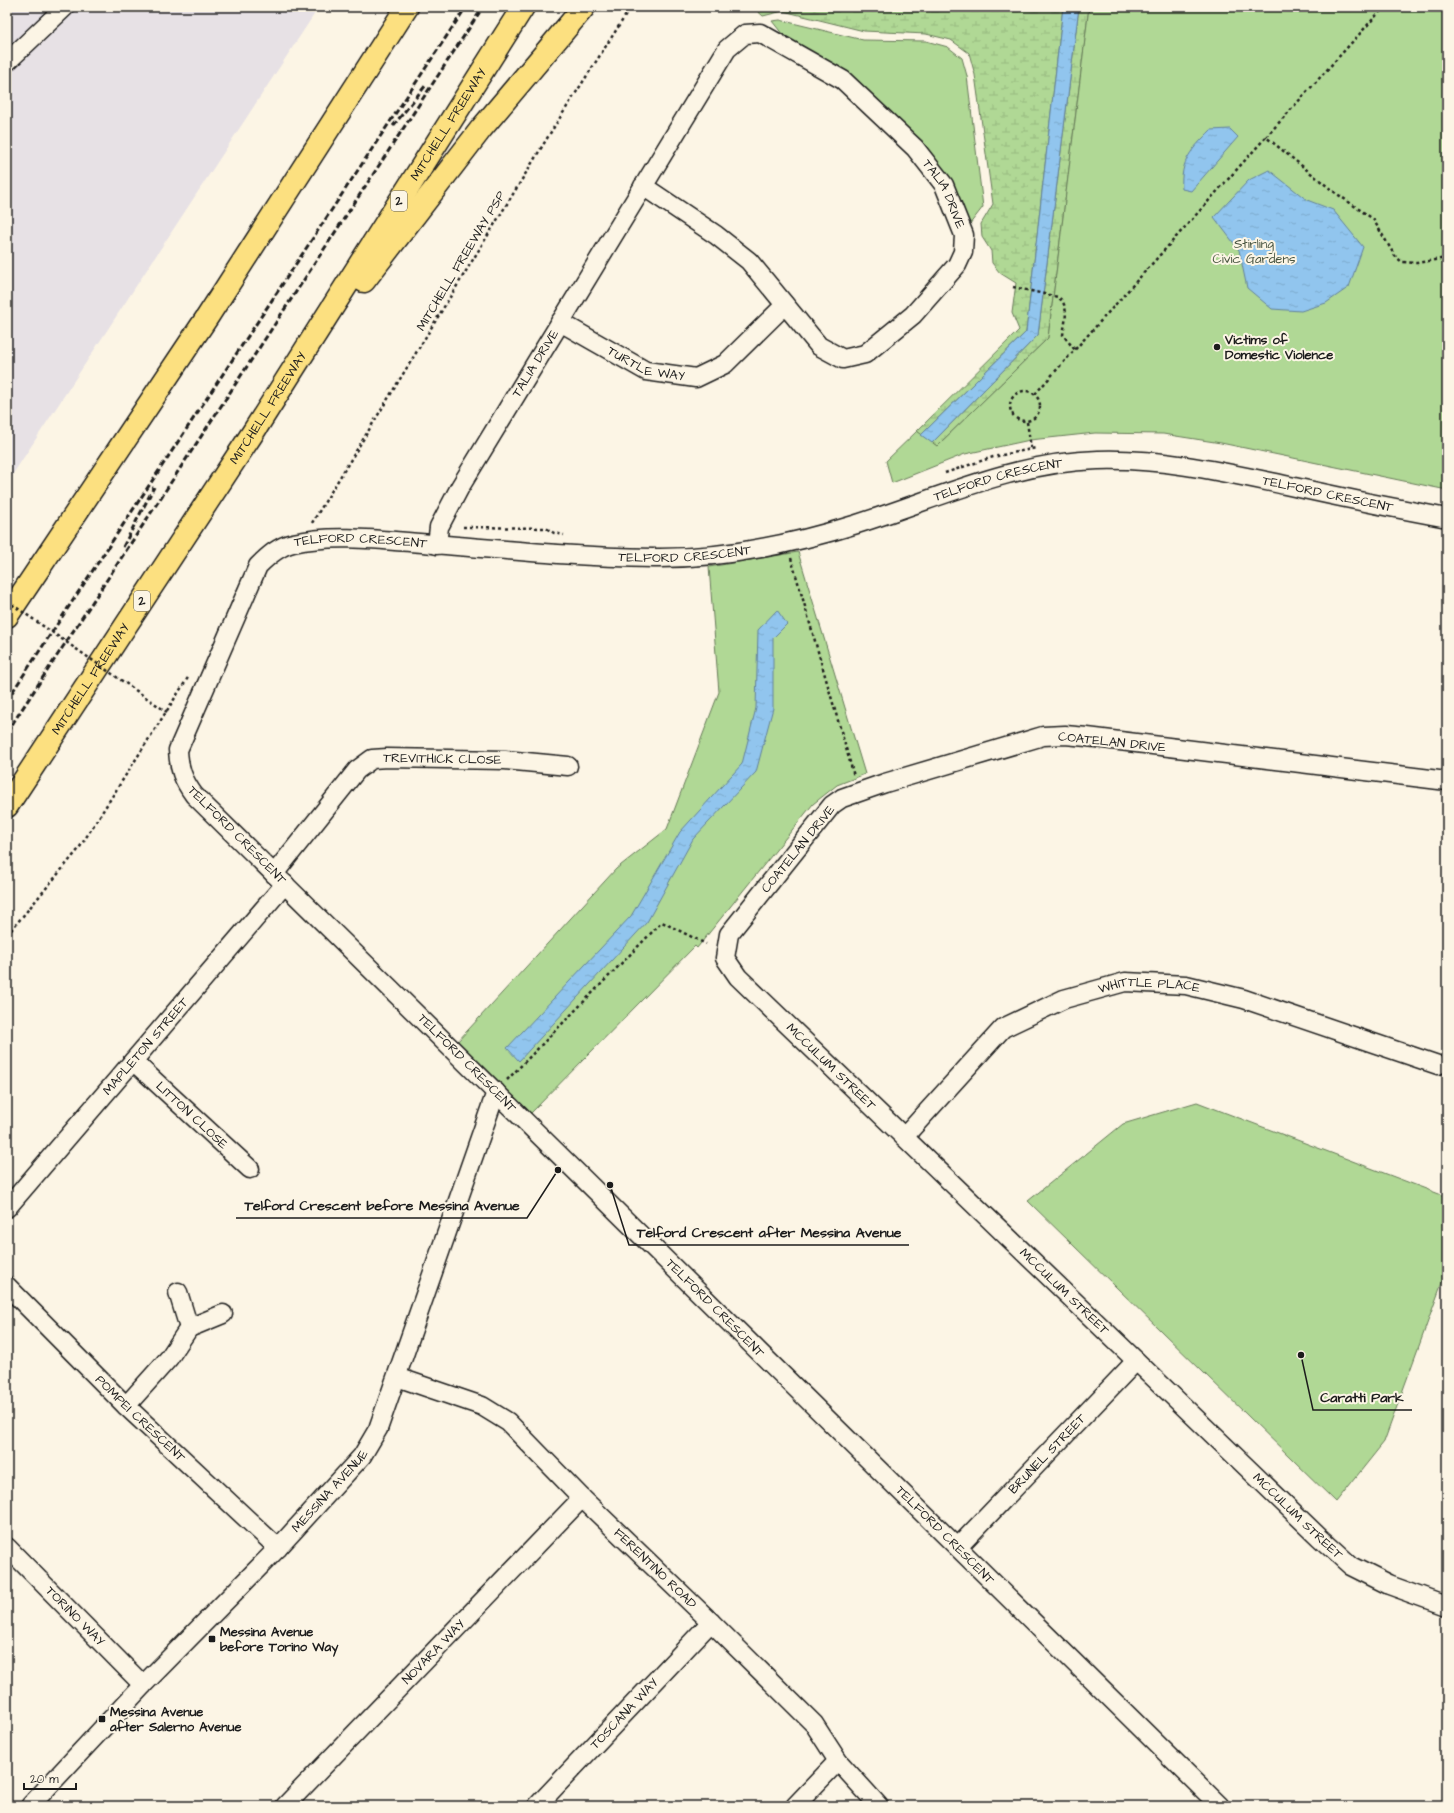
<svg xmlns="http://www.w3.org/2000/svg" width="1454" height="1813" font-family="'Architects Daughter',sans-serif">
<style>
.built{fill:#e7e1e5}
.wetland{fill:url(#wetland-marsh);stroke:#667a58}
.park{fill:#b0d895;stroke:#667a58}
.water{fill:url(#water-ripples);stroke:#62819a}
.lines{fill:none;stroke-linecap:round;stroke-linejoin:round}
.minor-casing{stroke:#1c1c1c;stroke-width:21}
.motorway-casing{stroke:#1c1c1c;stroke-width:25}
.path{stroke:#1c1c1c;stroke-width:2.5;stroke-dasharray:3 3;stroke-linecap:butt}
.minor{stroke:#fcf5e5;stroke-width:18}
.motorway{stroke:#fce080;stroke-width:22}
.rail{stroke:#1c1c1c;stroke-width:3;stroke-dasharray:6 3;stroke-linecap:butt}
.path-bridge{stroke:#1c1c1c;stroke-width:2.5;stroke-dasharray:3 3;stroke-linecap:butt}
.poi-dot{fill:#1c1c1c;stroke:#fcf5e5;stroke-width:1.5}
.labels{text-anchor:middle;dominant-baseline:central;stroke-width:4;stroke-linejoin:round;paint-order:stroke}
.shield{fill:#fcf5e5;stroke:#5f5d58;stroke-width:1}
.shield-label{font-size:12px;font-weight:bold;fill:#1c1c1c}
.street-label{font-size:13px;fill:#1c1c1c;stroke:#fcf5e5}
.park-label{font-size:13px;fill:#485440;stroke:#fcf5e5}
.poi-label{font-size:13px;font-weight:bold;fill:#1c1c1c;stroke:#fcf5e5;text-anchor:start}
.leader{fill:none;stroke:#1c1c1c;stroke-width:1.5}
.callout-dot{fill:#1c1c1c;stroke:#fcf5e5;stroke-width:1.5}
.callout-label{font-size:14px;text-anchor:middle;font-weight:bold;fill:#1c1c1c;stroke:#fcf5e5;stroke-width:4;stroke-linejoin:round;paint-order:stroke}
</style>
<defs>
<pattern id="wetland-marsh" width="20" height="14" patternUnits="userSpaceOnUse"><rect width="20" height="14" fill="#b0d895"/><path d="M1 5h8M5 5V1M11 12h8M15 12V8" fill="none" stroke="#97b980"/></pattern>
<pattern id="water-ripples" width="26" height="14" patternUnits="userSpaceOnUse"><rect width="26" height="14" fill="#91c5ee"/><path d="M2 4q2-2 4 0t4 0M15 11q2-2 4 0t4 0" fill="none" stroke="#7ca9cc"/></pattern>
</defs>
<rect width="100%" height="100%" fill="#fcf5e5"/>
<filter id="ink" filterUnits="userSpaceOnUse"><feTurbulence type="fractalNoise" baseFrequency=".025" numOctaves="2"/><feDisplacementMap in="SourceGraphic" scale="8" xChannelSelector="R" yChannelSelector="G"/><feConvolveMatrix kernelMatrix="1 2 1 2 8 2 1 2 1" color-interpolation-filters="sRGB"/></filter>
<g filter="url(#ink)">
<path class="built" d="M7,7H319L7,483Z"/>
<g class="wetland">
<path d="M753,7H1063L1026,332L921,435L917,431L1019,330L1012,313L1016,283L1000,273L992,263L991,251L982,237L981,224L993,204L975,75L969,53L951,40L926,34L864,31L783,11L763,16Z"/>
<path d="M1079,7H1089L1048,338L937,446L932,443L1038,335Z"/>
</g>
<g class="park">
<path d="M1089,7H1447V490L1221,443L1163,434L1095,433L1030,440L965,454L892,483L886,461L917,431L937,446L1048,338Z"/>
<path d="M780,20L863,40L926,41L948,47L962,58L967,76L983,207L969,225L847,74L783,35L772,21Z"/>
<path d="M798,552L865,774L837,785L813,804L697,948L695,946L531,1113L457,1042L616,869L667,829L719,692L709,567Z"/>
<path d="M1197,1102L1447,1197V1269L1384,1442L1336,1502L1028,1201L1123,1124Z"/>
</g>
<g class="water">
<path d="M1063,7H1079L1038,335L932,443L921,435L1026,332Z"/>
<path d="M1230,129L1238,137L1191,191L1182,189C1180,160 1192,149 1211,130Z"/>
<path d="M1269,170L1307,200L1333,210L1363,247L1349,287L1326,303L1301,311L1272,309L1247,288L1239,250L1214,217L1249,180Z"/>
<path d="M777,610L787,624L773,638V708L756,772L693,839L647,922L519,1061L507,1048L631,916L680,832L742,764L756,708L758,630Z"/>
</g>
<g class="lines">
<g class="minor-casing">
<g id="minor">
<path d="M7,62L65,7"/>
<path id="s1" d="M560,322L646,371L696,378L725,364L785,305"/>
<path id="s2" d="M437,545L439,527L460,487L727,49L745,34L760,33L843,80L915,148L944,185L964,235L963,252L957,265L913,315L865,354L843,359L819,346L749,261L716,235L643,186"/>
<path id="s3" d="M1447,781L1087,737L1065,735L1043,736L885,783L842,798L832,805L729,934L725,958L738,977L1319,1537L1351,1566L1389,1585L1447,1606"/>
<path id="s4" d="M274,874L357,770L372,759L387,758L505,760L568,766"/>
<path id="s5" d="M133,1061L250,1169"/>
<path id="s6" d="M904,1137L1003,1028L1064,999L1125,982L1186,985L1244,999L1438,1065"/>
<path id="s7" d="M7,1208L285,884"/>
<path id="s8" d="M7,1286L126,1406L278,1548"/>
<path d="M178,1292L189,1328"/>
<path id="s9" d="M397,1377L482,1406L508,1422L582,1498L711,1622L814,1724L838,1761L879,1806"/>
<path d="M126,1406L169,1358L189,1328L223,1314"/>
<path id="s10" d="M7,1547L143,1685"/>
<path id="s11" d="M958,1547L1136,1361"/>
<path id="s12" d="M30,1806L143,1685L278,1548L362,1456L378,1429L496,1092"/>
<path id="s13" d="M285,1806L582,1498"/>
<path id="s14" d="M537,1806L711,1622"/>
<path d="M795,1806L838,1761"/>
<path id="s15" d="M1220,1806L194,795C183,780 179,769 178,750L258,566C268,556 279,546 293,543C335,533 390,541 433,544C506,550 579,557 653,558C720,559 793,544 857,524C937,499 1013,462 1098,460C1162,458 1223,472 1285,485C1339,497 1393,508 1447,518"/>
</g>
</g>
<g class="motorway-casing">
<g id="motorway">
<path d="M364,281L481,129L584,7"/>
<path d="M7,616L208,316L407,7"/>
<path id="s16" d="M7,806L252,434L523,7"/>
</g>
</g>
<g class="path">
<path d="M1266,137L1384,7"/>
<path d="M1013,287L1058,297C1070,306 1065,321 1063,335L1075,350"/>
<circle cx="1025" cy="406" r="15"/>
<path d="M1035,394L1266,137L1333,191L1373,219L1395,256L1402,262L1417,263L1447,258"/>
<path d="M1027,422L1031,448"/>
<path d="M945,473L993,457L1036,448"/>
<path d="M312,523L554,127L631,7"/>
<path d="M463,527L546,528L554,533L564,535"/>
<path d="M791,558L854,776"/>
<path d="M7,935L78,850L189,676"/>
<path d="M507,1080L662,922L706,944"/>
</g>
<use href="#minor" class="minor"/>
<use href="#motorway" class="motorway"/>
<g class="rail">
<path d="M393,126L426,85"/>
<path d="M123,547L154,487"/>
<path d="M7,700L466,7"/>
<path d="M7,732L483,7"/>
</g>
<path class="path-bridge" d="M7,601L167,712"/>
</g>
</g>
<g class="poi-dot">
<circle cx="1217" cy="347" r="4"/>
<rect x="208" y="1635" width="8" height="8" rx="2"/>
<rect x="98" y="1715" width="8" height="8" rx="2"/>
</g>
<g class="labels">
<g class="shield">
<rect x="391" y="191" width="16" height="20" rx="3"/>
<rect x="134" y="591" width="16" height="20" rx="3"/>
</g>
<g class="shield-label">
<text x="399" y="201">2</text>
<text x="142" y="601">2</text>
</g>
<g class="street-label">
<text stroke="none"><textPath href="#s16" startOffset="812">MITCHELL FREEWAY</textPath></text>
<text stroke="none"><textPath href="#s2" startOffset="864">TALIA DRIVE</textPath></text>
<text transform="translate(461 261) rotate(-59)">MITCHELL FREEWAY PSP</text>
<text stroke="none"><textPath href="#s1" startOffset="97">TURTLE WAY</textPath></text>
<text stroke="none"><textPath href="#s2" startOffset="208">TALIA DRIVE</textPath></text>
<text stroke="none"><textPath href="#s16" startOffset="476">MITCHELL FREEWAY</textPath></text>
<text stroke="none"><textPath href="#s15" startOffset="2449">TELFORD CRESCENT</textPath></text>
<text stroke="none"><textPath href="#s15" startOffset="2784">TELFORD CRESCENT</textPath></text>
<text stroke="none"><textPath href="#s15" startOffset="1800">TELFORD CRESCENT</textPath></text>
<text stroke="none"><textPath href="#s15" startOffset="2125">TELFORD CRESCENT</textPath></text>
<text stroke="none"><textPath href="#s16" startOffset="152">MITCHELL FREEWAY</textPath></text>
<text transform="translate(1112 742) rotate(6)">COATELAN DRIVE</text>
<text stroke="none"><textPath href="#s4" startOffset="222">TREVITHICK CLOSE</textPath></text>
<text transform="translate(237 835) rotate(45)">TELFORD CRESCENT</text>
<text transform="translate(798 849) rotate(-51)">COATELAN DRIVE</text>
<text stroke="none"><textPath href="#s6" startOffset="302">WHITTLE PLACE</textPath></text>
<text stroke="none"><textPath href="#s7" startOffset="213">MAPLETON STREET</textPath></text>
<text transform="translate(467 1063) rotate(45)">TELFORD CRESCENT</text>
<text stroke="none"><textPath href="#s3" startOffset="971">MCCULUM STREET</textPath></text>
<text stroke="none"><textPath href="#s5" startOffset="80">LITTON CLOSE</textPath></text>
<text stroke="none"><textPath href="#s3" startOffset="1295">MCCULUM STREET</textPath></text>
<text transform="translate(715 1308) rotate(45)">TELFORD CRESCENT</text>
<text stroke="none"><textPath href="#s8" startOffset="188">POMPEI CRESCENT</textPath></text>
<text stroke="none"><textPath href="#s11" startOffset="129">BRUNEL STREET</textPath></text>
<text stroke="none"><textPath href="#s12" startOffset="435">MESSINA AVENUE</textPath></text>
<text stroke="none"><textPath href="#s3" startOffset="1619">MCCULUM STREET</textPath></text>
<text transform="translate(945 1535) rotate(45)">TELFORD CRESCENT</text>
<text stroke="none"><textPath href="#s9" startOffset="328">FERENTINO ROAD</textPath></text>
<text stroke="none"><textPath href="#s10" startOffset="97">TORINO WAY</textPath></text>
<text stroke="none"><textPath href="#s13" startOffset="214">NOVARA WAY</textPath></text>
<text stroke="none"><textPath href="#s14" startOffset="127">TOSCANA WAY</textPath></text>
</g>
<g class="park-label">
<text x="1254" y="244">Stirling<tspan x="1254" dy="15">Civic Gardens</tspan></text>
</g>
<g class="poi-label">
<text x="1225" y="340">Victims of<tspan x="1225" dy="15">Domestic Violence</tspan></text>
<text x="220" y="1632">Messina Avenue<tspan x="220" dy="15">before Torino Way</tspan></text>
<text x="110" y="1712">Messina Avenue<tspan x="110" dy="15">after Salerno Avenue</tspan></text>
</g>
</g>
<path class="leader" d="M558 1170L527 1218H236M610 1185L629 1245H909M1301 1355L1313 1410H1412"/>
<g class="callout-dot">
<circle cx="558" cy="1170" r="4"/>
<circle cx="610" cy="1185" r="4"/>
<circle cx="1301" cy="1355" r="4"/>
</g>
<g class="callout-label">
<text x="382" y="1210">Telford Crescent before Messina Avenue</text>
<text x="769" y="1237">Telford Crescent after Messina Avenue</text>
<text x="1362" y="1402">Caratti Park</text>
</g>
<rect width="1454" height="1813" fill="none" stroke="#fcf5e5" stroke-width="24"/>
<rect x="12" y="12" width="1430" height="1789" fill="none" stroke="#1c1c1c" stroke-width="1.5" filter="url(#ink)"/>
<path d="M24 1783v6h52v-6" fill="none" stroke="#1c1c1c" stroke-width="2"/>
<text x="30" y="1783" font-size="12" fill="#1c1c1c" stroke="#fcf5e5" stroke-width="3" paint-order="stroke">20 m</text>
</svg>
